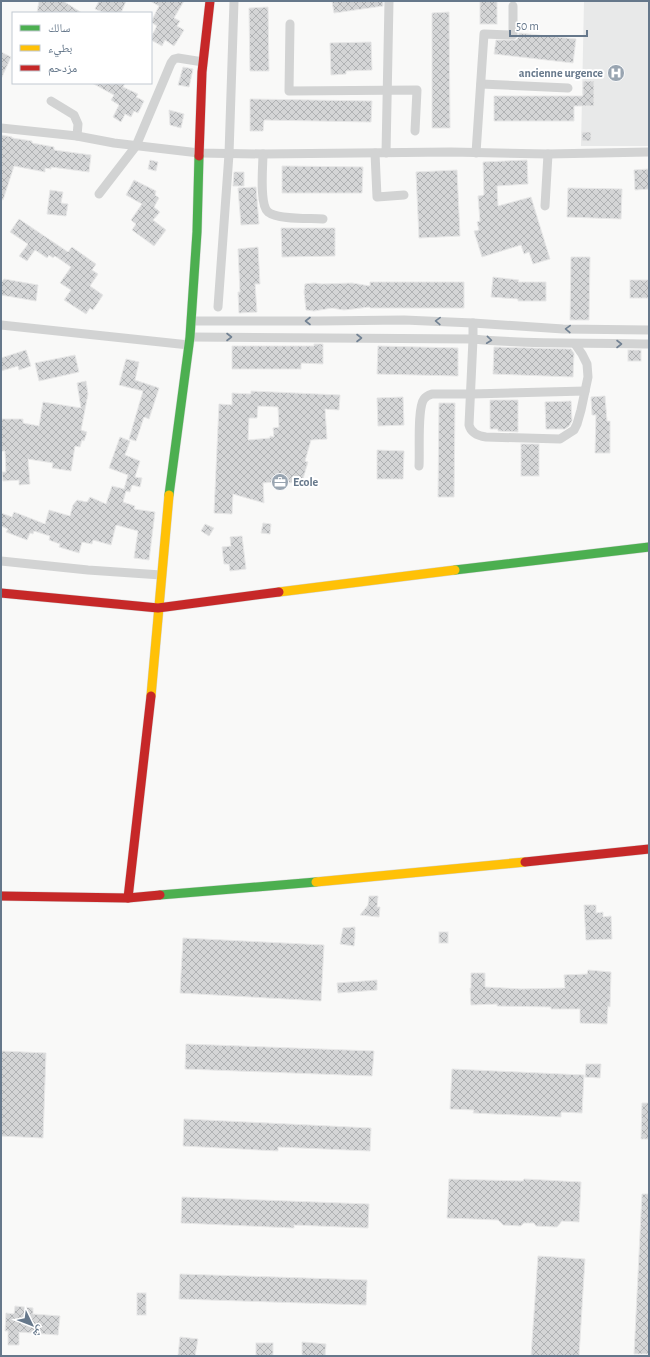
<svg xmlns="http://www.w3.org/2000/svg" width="650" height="1357" font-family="'Alegreya Sans','Noto Naskh Arabic',sans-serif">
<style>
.built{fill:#e8e9e9}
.building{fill:url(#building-cross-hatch);stroke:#e8e8e8;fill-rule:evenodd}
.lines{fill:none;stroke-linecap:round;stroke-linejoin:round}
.fast-casing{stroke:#d6d7d7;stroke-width:10}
.slow-casing{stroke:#d6d7d7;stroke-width:10}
.jam-casing{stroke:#d6d7d7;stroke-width:10}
.street{stroke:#d2d3d3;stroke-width:9}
.fast{stroke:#4caf50;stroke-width:9}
.slow{stroke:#ffc107;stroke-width:9}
.jam{stroke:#c62828;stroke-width:9}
.oneway{stroke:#718192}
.labels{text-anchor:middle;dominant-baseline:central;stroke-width:4;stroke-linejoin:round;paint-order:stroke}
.poi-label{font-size:12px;font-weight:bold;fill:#66788b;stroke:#fff;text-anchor:end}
</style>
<defs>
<pattern id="building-cross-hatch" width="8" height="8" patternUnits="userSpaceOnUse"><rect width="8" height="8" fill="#d4d5d6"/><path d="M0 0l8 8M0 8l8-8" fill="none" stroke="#b0b2b4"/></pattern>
</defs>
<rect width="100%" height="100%" fill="#f9f9f8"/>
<path class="built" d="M584,1H649V146H581Z"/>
<g class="building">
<path d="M39,1H63L82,13H37Z"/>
<path d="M99,1H126L121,13H105L95,9Z"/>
<path d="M150,1H184L174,18L180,21L177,26L184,30L174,46L165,40L162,46L151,40V37L157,26L151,22L159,6Z"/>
<path d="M332,1H383V6L334,13Z"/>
<rect x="480" y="1" width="17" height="23"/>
<path d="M268,7L269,71H250L249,8Z"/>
<path d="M449,12L450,128H432V13Z"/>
<path d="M519,33L576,39L573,63L494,54L496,40H516L518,38Z"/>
<path d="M371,42L372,70L346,71V74L331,75L330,43Z"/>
<path d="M1,52L11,57L1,79Z"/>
<path d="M183,67L193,69L189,87L178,85Z"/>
<path d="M583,81H594V106H574V121H494V96H583Z"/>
<path d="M92,83H125L123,87L138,94L136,97L144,101L138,113L134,111L131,117L125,114L121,122L113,117L119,105L111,100L114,95Z"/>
<path d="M250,99L372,101L371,122L264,120L263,131H250Z"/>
<path d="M169,110L184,114L181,128L170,125Z"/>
<rect x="582" y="132" width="9" height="9"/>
<path d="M1,135L12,137V138L32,141V143L54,147V150L91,155L89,172L51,167V169L45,168V172L14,166L3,200L1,199Z"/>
<path d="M150,160L158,162L156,171L148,169Z"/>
<path d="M527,160L528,184L497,186L498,206L531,197L550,259L533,264L529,252L524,254L521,245L482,257L474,231L479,230L477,222L480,221L478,196L484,195L483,162Z"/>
<path d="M282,166L363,167L362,193H282Z"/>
<path d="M649,169V189L635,190L634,170Z"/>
<path d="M457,170L460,236L419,238L416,172Z"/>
<path d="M234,172H244V186H233Z"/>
<path d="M134,180L156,191L155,195L159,198L154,207L160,212L153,220L166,230L154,246L132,230L136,224L131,220L142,204L126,195Z"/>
<path d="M256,187L259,224L241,225L238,188Z"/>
<path d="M568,188L622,189L621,219L567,217Z"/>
<path d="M50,190L63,192L61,203L68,204L66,216L47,214Z"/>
<path d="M19,219L68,252L72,247L96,264L92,270L98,274L90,286L103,295L93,310L90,308L86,314L64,300L71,290L60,283L71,267L55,256L53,258L49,255L47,258L35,250L27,261L19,256L28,244L10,232Z"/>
<path d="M281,228H335V256L282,257Z"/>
<path d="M258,247L260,284H255L257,312L239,313L238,292H240L238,249Z"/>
<path d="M571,257H590L589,320H570Z"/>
<path d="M493,277L519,280L518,282H546V301H518V299L491,297Z"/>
<path d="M4,279L38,285L36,301L1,295V283Z"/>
<rect x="630" y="280" width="19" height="18"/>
<path d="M370,282H464V308H370V307L344,310L332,308L314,311L306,310L304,292L305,284L314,283L322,284L352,283L370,286Z"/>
<path d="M314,344H323V364L301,363V369H232V346H314Z"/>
<path d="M378,346L458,348V376L377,374Z"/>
<path d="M494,347L571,349L574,353L573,377L493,374Z"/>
<path d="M26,350L31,366L19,370L18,366L1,371V358Z"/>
<rect x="628" y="350" width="13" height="11"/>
<path d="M75,355L79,372L39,381L35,363Z"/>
<path d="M126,359L139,362L135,380L159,388L149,419L144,417L136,441L129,439L143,391L119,385Z"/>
<path d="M86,381L88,394L81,430L87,432L84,441L82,440L80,447L75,446L71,471L52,468L53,463L28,459L30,484L19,485V480L3,481L2,472H6L5,451H1V419H23V423L39,426L43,402L81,408L77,383Z"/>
<path d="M251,391L340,395L339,410L325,409L327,439L311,440L305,461L308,462L302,482L286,483L285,481L263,483L264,503L233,494L232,514L214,513L219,404L232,405V393L251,394ZM258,406L278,407L279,427L273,428L274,437L270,436V438L248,440L249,418H257Z"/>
<path d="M605,396L607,421H610V453H595L596,415H592L591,397Z"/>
<path d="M403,397L404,425L378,426L377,398Z"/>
<path d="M490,400H518V432L498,431V429H490Z"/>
<path d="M571,401L572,421L569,426L565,429H546L545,402Z"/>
<path d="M439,403H455L454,497H438Z"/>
<path d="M120,437L130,441L125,455L140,461L135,477L142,478L140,487L132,485L130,492L126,491L123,502L135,506L134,509L155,512L149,560L134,558L138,531L116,525L111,545L93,540L92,544L82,542L79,553L59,547L60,544L49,540L50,536L34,531L33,534L30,533L27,540L6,532L8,529L1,526V513L12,517L14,512L45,524L49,510L70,516L73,505L77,500L87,502L90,497L106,504L112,486L124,489L128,475L109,468Z"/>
<rect x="521" y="444" width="18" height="32"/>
<path d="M377,450L404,451L403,479H377Z"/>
<path d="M263,523L271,524L270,534L261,533Z"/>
<path d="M205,524L214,528L209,536L201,531Z"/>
<path d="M242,536L246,569L230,571L229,564H224L222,547L231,546L230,537Z"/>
<path d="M369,896H378L377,907H380L379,917L360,915L368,905Z"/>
<path d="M584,905H596V913L603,912V917L611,916L612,939L586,940Z"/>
<path d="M355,927V937L354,946L340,944L343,928Z"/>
<rect x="439" y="932" width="9" height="11"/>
<path d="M183,938L324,945L321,1001L180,993Z"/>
<path d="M588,970L611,972L610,1007L608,1006L607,1024L580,1023V1009H551V1007L497,1006V1004L471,1005L470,988H471V973H485V987L522,989L565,988L564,975L587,974Z"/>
<path d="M377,980V990L338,993L337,983Z"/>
<path d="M186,1044L374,1051L372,1076L185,1069Z"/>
<path d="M1,1051L46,1053L43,1138L1,1136Z"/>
<path d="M586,1064H601L600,1078L585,1077Z"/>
<path d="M452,1069L584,1075L582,1113L561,1112V1117L473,1113L474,1110L450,1109Z"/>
<path d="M642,1103H649V1139H641Z"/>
<path d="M184,1119L371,1128L370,1151L278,1147V1151L183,1146Z"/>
<path d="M449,1179L523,1181L524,1179L581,1182L579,1222L562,1221L557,1227L536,1226L534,1223H524L521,1226L503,1225L498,1220L447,1218Z"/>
<path d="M642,1194H649V1354H634Z"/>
<path d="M182,1197L369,1204L368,1228L294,1225V1228L181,1223Z"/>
<path d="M538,1256L585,1259L579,1356H531Z"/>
<path d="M180,1274L367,1280L366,1305L179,1299Z"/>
<rect x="137" y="1293" width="9" height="22"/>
<path d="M15,1306L33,1308V1314L60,1316L58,1335L19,1332V1345H8V1331H5L6,1313L14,1314Z"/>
<path d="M180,1337L198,1339L195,1356H178Z"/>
<path d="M302,1342L326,1344L325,1356H302Z"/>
<rect x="256" y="1343" width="17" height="13"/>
</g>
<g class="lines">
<g class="fast-casing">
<g id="fast">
<path d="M169,495L190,337L197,232L199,156"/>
<path d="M455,570L649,547"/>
<path d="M160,895L316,882"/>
</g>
</g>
<g class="slow-casing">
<g id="slow">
<path d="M279,592L455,570"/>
<path d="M151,696L169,495"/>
<path d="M316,882L525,862"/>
</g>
</g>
<g class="jam-casing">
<g id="jam">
<path d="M199,156L202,72L210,1"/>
<path d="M1,593L158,608L279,592"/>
<path d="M525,862L649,849"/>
<path d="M1,896L128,898L160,895"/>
<path d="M128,898L151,696"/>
</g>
</g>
<g class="street">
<path d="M290,24L289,91L417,90L415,131"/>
<path d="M481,84L568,88"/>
<path d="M51,101L74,115L78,124L77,136"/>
<path d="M1,128L77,136L114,143L199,153L263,154L451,152L548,154L649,152"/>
<path d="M375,153L377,197L404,195"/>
<path d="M386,153L389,1"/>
<path d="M476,153L484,34L513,35V6"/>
<path d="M263,154C263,166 259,204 268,212C278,220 310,218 323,219"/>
<path d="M99,194L136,146L171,63L174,59L178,58L203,62"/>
<path d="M545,206L548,154"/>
<path d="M218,307L229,154L234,1"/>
<path d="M191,321H319L404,320L473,323L563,329L649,330"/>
<path d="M473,323V339L469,425C471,433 478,436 486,437L560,439L574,430L577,424L581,410L588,377L587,364L582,354L575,344"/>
<path d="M1,325L189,345"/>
<path d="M190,337L473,339C532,345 590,342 649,344"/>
<path d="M419,466C420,452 417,408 424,399C426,396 429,395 432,394H471L585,391"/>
<path d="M1,561L88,570L161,575"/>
</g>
<use href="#fast" class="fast"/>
<use href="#slow" class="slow"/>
<use href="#jam" class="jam"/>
</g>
<defs><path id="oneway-chevron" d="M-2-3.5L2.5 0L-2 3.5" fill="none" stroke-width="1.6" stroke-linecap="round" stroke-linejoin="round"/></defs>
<g class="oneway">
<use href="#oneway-chevron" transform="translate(308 321) rotate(-180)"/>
<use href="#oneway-chevron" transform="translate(438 321) rotate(-178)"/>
<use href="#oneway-chevron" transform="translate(568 329) rotate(-178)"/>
<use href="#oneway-chevron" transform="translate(229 337)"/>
<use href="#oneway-chevron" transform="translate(359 338)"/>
<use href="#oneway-chevron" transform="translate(489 340) rotate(6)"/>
<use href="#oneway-chevron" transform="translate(619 344)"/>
</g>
<defs>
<g id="hospital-disc" transform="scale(0.9)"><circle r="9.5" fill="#99a5b1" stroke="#fff"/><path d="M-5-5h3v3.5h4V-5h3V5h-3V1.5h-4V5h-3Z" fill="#fff"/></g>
<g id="office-disc" transform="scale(0.9)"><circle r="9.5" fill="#99a5b1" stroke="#fff"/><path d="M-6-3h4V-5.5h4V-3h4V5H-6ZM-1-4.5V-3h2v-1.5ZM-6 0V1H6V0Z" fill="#fff"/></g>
</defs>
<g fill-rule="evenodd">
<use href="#hospital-disc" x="616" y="73"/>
<use href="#office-disc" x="280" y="482"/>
</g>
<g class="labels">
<g class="poi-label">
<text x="603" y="73">ancienne urgence</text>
<text x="293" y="482" text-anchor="start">Ecole</text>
</g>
</g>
<rect width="650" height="1357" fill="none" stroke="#66788b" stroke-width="4"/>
<rect x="12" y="12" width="140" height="72" fill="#ffffff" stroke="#c2c9d1"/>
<rect x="20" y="25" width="20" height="6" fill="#4caf50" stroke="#c2c9d1"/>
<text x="48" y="32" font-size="12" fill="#66788b">سالك</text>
<rect x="20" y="45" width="20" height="6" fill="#ffc107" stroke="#c2c9d1"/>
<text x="48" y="52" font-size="12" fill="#66788b">بطيء</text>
<rect x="20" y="65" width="20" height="6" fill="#c62828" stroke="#c2c9d1"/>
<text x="48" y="72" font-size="12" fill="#66788b">مزدحم</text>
<g transform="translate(32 1325) rotate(133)" stroke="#ffffff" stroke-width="3" paint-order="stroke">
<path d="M0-3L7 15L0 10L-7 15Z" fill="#66788b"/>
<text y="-6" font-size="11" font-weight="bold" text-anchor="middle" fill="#66788b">ش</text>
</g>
<path d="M510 30v6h77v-6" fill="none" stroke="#66788b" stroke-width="2"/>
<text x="516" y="30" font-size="12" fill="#66788b" stroke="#ffffff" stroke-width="3" paint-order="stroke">50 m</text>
</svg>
